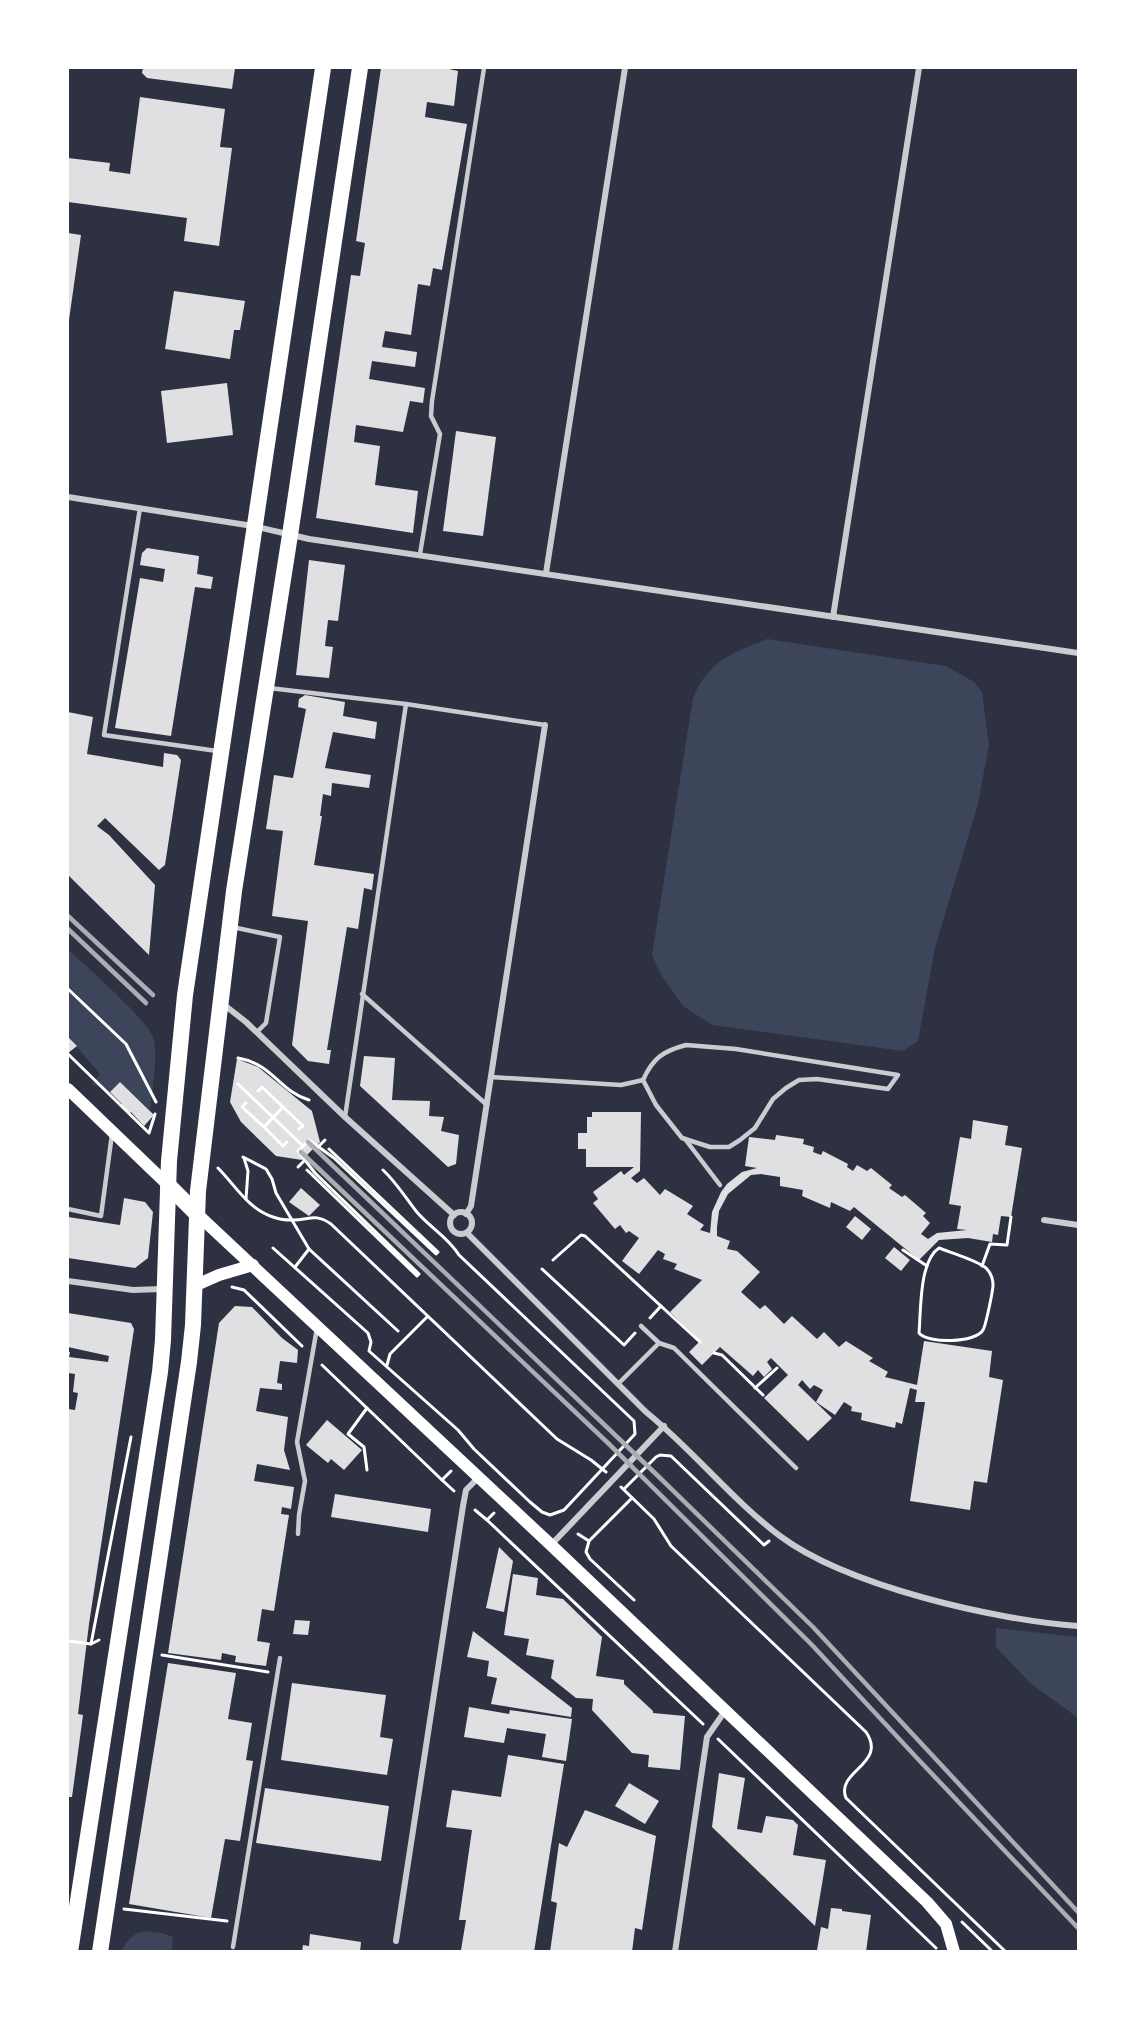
<svg xmlns="http://www.w3.org/2000/svg" width="1146" height="2019" font-family="Roboto,sans-serif">
<style>
.green{fill:#3c4559}
.building{fill:#e0e0e3}
.lines{fill:none;stroke-linecap:round;stroke-linejoin:round}
.path{stroke:#fff;stroke-width:3}
.service{stroke:#caccd0;stroke-width:4.5}
.minor{stroke:#caccd0;stroke-width:6}
.secondary{stroke:#fff;stroke-width:12}
.trunk{stroke:#fff;stroke-width:16}
.rail{stroke:#abadb3;stroke-width:4.5}
</style>
<rect width="100%" height="100%" fill="#2d3142"/>
<g class="green">
<path d="M767,639L946,666L974,682L982,692L989,745L978,804L935,948L918,1041L903,1051L712,1025L683,1006L661,975L652,955L693,698C708,661 732,653 767,639Z"/>
<path d="M68,949C84,965 151,1022 154,1040C158,1059 152,1091 150,1110L120,1082L110,1092L92,1084L100,1074L68,1037Z"/>
<path d="M996,1628L1078,1637V1718L1030,1683L996,1647Z"/>
<path d="M144,1931L162,1933L173,1937L172,1951H121C127,1941 132,1934 144,1931Z"/>
</g>
<g class="building">
<path d="M143,68H235L232,89L147,78L142,73Z"/>
<path d="M381,68H444L458,71L454,106L427,102L425,117L467,124L442,270L433,268L430,286L418,284L411,335L385,331L382,347L417,352L415,367L372,361L369,379L425,388L423,403L410,401L403,432L356,425L354,442L380,446L375,485L418,491L413,533L316,518L351,275L360,276L365,243L356,241Z"/>
<path d="M140,97L225,109L220,147L232,148L219,246L184,241L187,218L68,202V158L110,163L109,171L130,174Z"/>
<path d="M68,233L81,235L69,320H68Z"/>
<path d="M174,291L245,301L240,330H234L230,359L165,349Z"/>
<path d="M227,383L233,435L167,443L161,391Z"/>
<path d="M456,431L496,437L483,536L443,531Z"/>
<path d="M147,548L199,556L197,574L213,577L211,589L195,587L171,736L115,728L140,578L163,582L165,569L140,565L142,553Z"/>
<path d="M309,560L345,565L338,621L328,620L325,646L333,647L329,678L296,675Z"/>
<path d="M305,695L345,702L343,716L377,722L375,739L333,732L325,768L371,775L369,788L332,783L331,796L323,794L320,816H322L314,865L374,874L372,890L364,888L358,929L347,927L327,1050H331L329,1064L308,1061L292,1045L308,921L272,916L283,831L266,829L274,775L293,778L306,709L298,707L299,699Z"/>
<path d="M68,712L93,717L87,754L163,767L164,753L177,755L181,760L165,865L159,870L105,818L97,826L109,835L155,885L149,955L68,875Z"/>
<path d="M68,1037L77,1046L68,1053Z"/>
<path d="M364,1056L395,1058L392,1100L430,1101L429,1116L444,1117L441,1131L459,1135L456,1164L448,1167L360,1086Z"/>
<path d="M237,1059L258,1067L312,1111L320,1142L302,1160L276,1156L241,1122L230,1102Z"/>
<path d="M120,1082L154,1115L144,1126L131,1112L129,1114L120,1106L122,1104L110,1092Z"/>
<path d="M592,1112H641L640,1171L631,1178L637,1183L644,1178L660,1195L665,1189L693,1206L687,1214L704,1225L700,1230L710,1233L712,1212L721,1192L727,1184L742,1172L757,1168L745,1166L749,1137L775,1140L776,1135L804,1139L803,1144L814,1147L813,1152L821,1155L823,1151L848,1164L847,1167L853,1171L857,1165L867,1171L871,1168L892,1185L889,1188L902,1197L905,1195L926,1213L923,1216L930,1223L921,1234L928,1239L937,1233L967,1230L957,1229L961,1206L949,1204L960,1137L971,1139L973,1120L1008,1126L1005,1145L1022,1148L1011,1217L1001,1216L998,1235L993,1234L992,1242L968,1238L939,1240L919,1260L854,1207L850,1211L831,1202L830,1208L802,1196L803,1190L780,1186V1177L761,1174L751,1175L728,1194L719,1211L717,1227V1236L730,1241L727,1249L737,1251L760,1272L741,1292L760,1309L765,1305L784,1324L792,1316L817,1339L824,1332L839,1347L846,1341L873,1358L869,1361L888,1372L885,1377L917,1385L924,1341L992,1351L989,1377L1003,1380L987,1483L974,1481L970,1510L910,1501L925,1402H915L917,1390L910,1388L902,1424L896,1422L895,1428L861,1420L862,1413L851,1411L852,1407L844,1402L835,1415L816,1402L823,1390L814,1385L810,1389L802,1380L798,1385L832,1418L808,1441L764,1398L788,1375L771,1358L767,1362L772,1369L764,1377L758,1370L753,1376L720,1347L702,1365L689,1352L700,1341L670,1312L702,1280L674,1269L677,1264L663,1259L665,1254L658,1250L639,1274L622,1261L639,1238L629,1231L626,1233L620,1225L615,1229L593,1203L598,1199L593,1192L621,1171L624,1175L634,1167H586V1149H578V1133H587V1117H592Z"/>
<path d="M301,1188L320,1205L309,1216L289,1202Z"/>
<path d="M124,1198L145,1202L153,1212L148,1258L135,1268L68,1258V1217L120,1225Z"/>
<path d="M855,1216L871,1229L862,1240L846,1227Z"/>
<path d="M894,1247L910,1260L901,1271L885,1258Z"/>
<path d="M235,1306L252,1307L282,1338L298,1350L297,1363L280,1361L277,1383L282,1384V1390L260,1388L256,1411L288,1417L284,1450L290,1470L257,1464L254,1481L294,1487L291,1509L282,1507L281,1514L289,1515L274,1611L262,1609L257,1641L270,1643L266,1666L235,1662L236,1656L222,1653L221,1660L168,1653L219,1323Z"/>
<path d="M68,1313L131,1323L134,1329L89,1624L78,1714L83,1715L72,1797H68V1409L75,1410L78,1393L73,1392L75,1374L68,1373V1352H70L69,1357L108,1362L109,1356L68,1347Z"/>
<path d="M327,1420L362,1450L344,1470L331,1459L328,1463L306,1445Z"/>
<path d="M335,1494L431,1509L428,1532L331,1517Z"/>
<path d="M499,1547L513,1561L504,1612L486,1608Z"/>
<path d="M513,1574L538,1578L536,1595L563,1599L602,1637L596,1676L624,1680V1684L653,1711V1713L685,1716L680,1770L648,1767L649,1755L632,1753L592,1710L593,1699L576,1698L551,1678L554,1660L526,1655L529,1639L504,1635Z"/>
<path d="M295,1620L310,1621L308,1635L293,1634Z"/>
<path d="M473,1631L572,1708L571,1717L491,1704L497,1678L487,1676L489,1661L467,1657Z"/>
<path d="M168,1663L236,1673L228,1719L252,1723L246,1760L253,1761L240,1841L225,1839L211,1918L129,1904Z"/>
<path d="M292,1683L386,1695L380,1737L393,1739L387,1775L281,1760Z"/>
<path d="M469,1707L509,1714L510,1710L572,1719L566,1761L542,1757L546,1734L507,1728L504,1743L464,1737Z"/>
<path d="M508,1755L564,1764L534,1952L461,1950L466,1920H459L472,1830L446,1827L452,1790L501,1797Z"/>
<path d="M719,1773L745,1778L737,1829L762,1833L766,1816L793,1820L798,1825L793,1855L826,1860L815,1926L712,1827Z"/>
<path d="M629,1783L659,1801L645,1824L615,1806Z"/>
<path d="M265,1788L389,1806L381,1861L256,1843Z"/>
<path d="M585,1810L656,1836L642,1930L635,1928L632,1952H550L557,1903L551,1901L559,1843L567,1847Z"/>
<path d="M831,1908L842,1909V1911L871,1915L866,1952H822L817,1950L821,1927L828,1929Z"/>
<path d="M310,1934L361,1942L360,1952H302L303,1945L309,1946Z"/>
</g>
<g class="lines">
<g class="path">
<path d="M68,989L126,1044L156,1102"/>
<path d="M68,1054L149,1133L155,1114"/>
<path d="M238,1058C273,1064 279,1091 309,1100"/>
<path d="M238,1084L303,1146"/>
<path d="M258,1091L262,1087L283,1107"/>
<path d="M246,1103L242,1107L264,1127"/>
<path d="M287,1142L283,1146L264,1127L283,1107L303,1126L299,1129"/>
<path d="M318,1147L325,1140"/>
<path d="M243,1157L266,1169L272,1179L276,1193L309,1249L398,1331"/>
<path d="M244,1158L248,1171L246,1199"/>
<path d="M298,1167L305,1160"/>
<path d="M218,1168C235,1185 248,1209 273,1217C278,1219 285,1220 291,1220C308,1221 314,1212 331,1224L557,1439L591,1460L606,1472"/>
<path d="M307,1170L417,1276L419,1274L315,1173L298,1151L309,1140L334,1158L436,1254L438,1252L329,1149"/>
<path d="M273,1248L368,1333L371,1342L369,1351L458,1430L474,1449L530,1502L542,1512L550,1515L564,1510L635,1434L634,1421L459,1255C448,1237 429,1227 416,1211C405,1197 396,1182 383,1170"/>
<path d="M939,1248C949,1252 979,1261 986,1268C990,1272 993,1279 993,1285C993,1290 986,1325 983,1330C976,1343 928,1344 919,1333C921,1311 919,1261 939,1248Z"/>
<path d="M903,1250L927,1266"/>
<path d="M553,1260L581,1235L585,1236L700,1342"/>
<path d="M982,1266L990,1244L1007,1245L1011,1217"/>
<path d="M295,1267L309,1249"/>
<path d="M542,1269L624,1345L635,1333"/>
<path d="M232,1287L244,1290L302,1346"/>
<path d="M650,1318L661,1306"/>
<path d="M714,1353L722,1355L763,1395"/>
<path d="M322,1365L442,1480L451,1471"/>
<path d="M387,1365L390,1354L427,1317"/>
<path d="M755,1388L777,1368"/>
<path d="M367,1470L364,1447L348,1434L367,1408"/>
<path d="M442,1480L454,1491"/>
<path d="M621,1487L654,1519L671,1546L866,1732C888,1764 835,1771 846,1798L1006,1952"/>
<path d="M624,1489L656,1457L660,1455L671,1456L764,1545L769,1541"/>
<path d="M632,1498L589,1541L586,1552L590,1559L634,1600"/>
<path d="M475,1510L487,1520L494,1513"/>
<path d="M487,1520L703,1724"/>
<path d="M578,1534L589,1541"/>
<path d="M68,1641L91,1644L99,1640"/>
<path d="M91,1644L131,1437"/>
<path d="M162,1655L268,1672"/>
<path d="M718,1739L936,1948"/>
<path d="M124,1909L227,1921"/>
<path d="M962,1922L993,1952"/>
</g>
<g class="service">
<path d="M140,508L104,735L217,751"/>
<path d="M420,554L440,434L431,416L432,401L484,68"/>
<path d="M269,688L406,704L545,725"/>
<path d="M232,927L280,937L266,1023L257,1032"/>
<path d="M362,994L487,1105"/>
<path d="M686,1045L736,1049L898,1075L888,1089L817,1079L799,1080L786,1088L773,1099L755,1128L740,1140L729,1147H710L682,1138L656,1105L643,1080C653,1058 663,1051 686,1045Z"/>
<path d="M491,1077L621,1085L643,1080"/>
<path d="M345,1117L406,704"/>
<path d="M685,1139L720,1185"/>
<path d="M68,1209L101,1216L112,1134"/>
<path d="M641,1326L659,1343"/>
<path d="M619,1383L659,1343L674,1348L796,1468"/>
<path d="M298,1534L299,1515L305,1481L297,1442L317,1328"/>
<path d="M233,1947L280,1658"/>
</g>
<g class="minor">
<path d="M68,497L253,526L309,539L1078,653"/>
<path d="M546,573L625,68"/>
<path d="M833,617L919,68"/>
<path d="M223,1004L246,1022L345,1117L454,1215"/>
<circle cx="461" cy="1223" r="11"/>
<path d="M466,1214L471,1206L545,725"/>
<path d="M1044,1220L1078,1225"/>
<path d="M467,1233L646,1412C693,1450 732,1500 780,1536C847,1586 995,1620 1078,1626"/>
<path d="M68,1281L133,1290L162,1289"/>
<path d="M551,1545L664,1426"/>
<path d="M396,1941L463,1506L466,1490L478,1478"/>
<path d="M675,1952L707,1737L725,1711"/>
</g>
<g class="secondary">
<path d="M68,1089L168,1185"/>
<path d="M196,1213L551,1545L927,1902L946,1924L954,1952"/>
<path d="M194,1286L219,1275L253,1265"/>
</g>
<g class="trunk">
<path d="M168,1185L196,1213"/>
<path d="M70,1952L160,1372L163,1340L169,1161L185,995L323,68"/>
<path d="M100,1952L189,1362L193,1325L198,1191L234,891L290,535L360,68"/>
</g>
<g class="rail">
<path d="M68,916L153,995"/>
<path d="M68,929L146,1003"/>
<path d="M308,1142L657,1475L813,1627L1078,1912"/>
<path d="M301,1152L609,1444L812,1645L916,1757L1078,1928"/>
</g>
</g>
<rect width="1146" height="2019" fill="none" stroke="#ffffff" stroke-width="138"/>
</svg>
